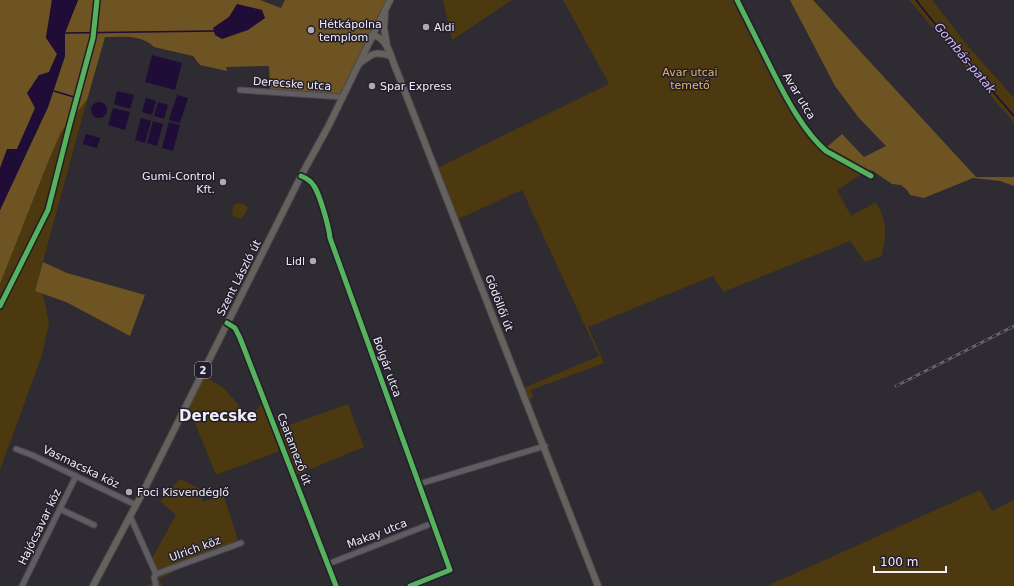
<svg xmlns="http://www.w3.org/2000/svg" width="1014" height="586" font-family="'DejaVu Sans',sans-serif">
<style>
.green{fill:#4c390f}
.forest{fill:#6e5422;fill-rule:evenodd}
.water{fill:#1f0c37}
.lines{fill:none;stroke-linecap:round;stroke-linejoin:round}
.stream{stroke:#1f0c37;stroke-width:1.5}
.minor-casing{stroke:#4b484e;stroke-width:7}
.major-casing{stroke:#4b484e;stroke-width:8}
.minor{stroke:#5f5d62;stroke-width:5}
.major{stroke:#65615d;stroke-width:6}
.rail-casing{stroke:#646268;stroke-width:3}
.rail{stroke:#231e2b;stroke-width:1.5;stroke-dasharray:4.5;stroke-linecap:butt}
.cycleway-casing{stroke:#231e2b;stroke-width:8}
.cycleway{stroke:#56b35d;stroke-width:5}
.poi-dot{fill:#adaab2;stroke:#231e2b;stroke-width:1.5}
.labels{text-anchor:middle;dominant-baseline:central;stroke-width:3;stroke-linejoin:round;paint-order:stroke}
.shield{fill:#231e2b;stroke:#b3b0ba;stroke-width:1}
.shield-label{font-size:10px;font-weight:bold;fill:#f1eef7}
.poi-label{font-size:11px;fill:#f1eef7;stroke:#231e2b;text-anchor:start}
.park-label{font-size:11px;fill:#e3b662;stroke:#231e2b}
.street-label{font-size:11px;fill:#f1eef7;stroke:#231e2b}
.water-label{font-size:12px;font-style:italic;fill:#cfb9fa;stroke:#231e2b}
.district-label{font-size:15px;font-weight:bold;fill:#f1eef7;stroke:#231e2b}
</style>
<rect width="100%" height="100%" fill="#2e2b32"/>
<g class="green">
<path d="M443,0H512L452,40Z"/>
<path d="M563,0H733L790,110L801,127L818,147L832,149L869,170L837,190L851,216L876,202C888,224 886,232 882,256L865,262L850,241L723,292L713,276L588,327L604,363L531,390L533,397L526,401L521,389L599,356L522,190L456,220L437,168L609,84Z"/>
<path d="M909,0H932L968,46L1014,98V123Z"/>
<path d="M87,100L35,291L43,294L49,323L42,355L0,470V284L48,162L61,132Z"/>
<path d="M238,203L245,205L248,208L243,217L239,219L233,216L232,209L235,204Z"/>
<path d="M203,376L224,388L246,414L254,413L266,399L278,429L348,404L364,447L296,475L285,449L216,475L188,406Z"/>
<path d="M180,479L199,488L203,502L223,494L238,540L159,579L162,586H147L159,579L151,560L176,515L160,501Z"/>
<path d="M980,490L992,511L1014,500V586H767Z"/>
</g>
<g class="forest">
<path d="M0,0H52L46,37L57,54L49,72L36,108L17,149L0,168Z"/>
<path d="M78,0H260L281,8L285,0H391L346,96L270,89L269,66L226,67L227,71L200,65L193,56L154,47C142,34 121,37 105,37L87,100L61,132L48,162L0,284V210L48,107L65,56V33ZM229,17L265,18L260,21L213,28Z"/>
<path d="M790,0H813L976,177H1014V186L1000,181L973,178L924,198L910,195L907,190L901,185L892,184L873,171L869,170L832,149L827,147L842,134L864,157L886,146L859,118L835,86Z"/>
<path d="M43,262L67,273L145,295L130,336L66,302L35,291Z"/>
</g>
<g class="water">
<path d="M52,0H78L65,33V56L48,107L0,210V168L7,149H17L35,108L27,93L39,75L49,72L57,54L46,38Z"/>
<path d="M237,4L262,10L265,18L248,30L222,39L215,35L213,28L229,17Z"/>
<path d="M152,55L182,63L175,90L145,82Z"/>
<path d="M117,91L134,95L130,109L114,104Z"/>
<path d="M177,95L188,98L180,123L169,120Z"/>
<path d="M146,98L156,101L152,115L142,112Z"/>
<path d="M158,102L168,105L164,119L154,116Z"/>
<circle cx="99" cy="110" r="8"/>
<path d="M113,108L130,112L125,130L108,125Z"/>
<path d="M141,118L151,121L145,143L135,140Z"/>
<path d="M153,121L163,124L157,146L147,143Z"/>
<path d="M169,122L180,125L173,151L162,148Z"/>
<path d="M86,134L100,138L97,148L83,144Z"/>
</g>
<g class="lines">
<g class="stream">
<path d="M916,0L947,39L1014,116"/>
<path d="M65,33L214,31"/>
<path d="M54,91L74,97"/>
</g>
<g class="minor-casing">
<g id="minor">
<path d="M737,0C749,24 761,48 773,72C786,98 804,132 826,151L871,176"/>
<path d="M240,90L343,97"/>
<path d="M301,176C306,178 311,181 314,186C320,195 329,227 330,238L450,570L410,586"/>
<path d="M227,323L235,328L240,338L336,586"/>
<path d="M16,449L32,455L136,505"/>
<path d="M419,484L545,446"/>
<path d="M60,509L94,525"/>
<path d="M130,516L156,574"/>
<path d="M328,564L433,523"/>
<path d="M156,574L241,543"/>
<path d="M156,574L154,577L156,586"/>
<path d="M22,586L76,476"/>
</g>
</g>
<g class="major-casing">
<g id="major">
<path d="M385,13L384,28L387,46"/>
<path d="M372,35C375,36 379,37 381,39C389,45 392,60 396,69L598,586"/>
<path d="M360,63C373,53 375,51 391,56"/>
<path d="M93,586L144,490L301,176L329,125L390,0"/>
</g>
</g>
<use href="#minor" class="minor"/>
<use href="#major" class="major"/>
<g class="rail-casing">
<path id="rail" d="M896,386L1014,326"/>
</g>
<use href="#rail" class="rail"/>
<g class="cycleway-casing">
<g id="cycleway">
<path d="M737,0C749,24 761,48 773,72C786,98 804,132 826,151L871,176"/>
<path d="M301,176C306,178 311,181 314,186C320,195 329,227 330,238L450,570L410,586"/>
<path d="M0,306L48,210L69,127L93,38L97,0"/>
<path d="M227,323L235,328L240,338L336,586"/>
</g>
</g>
<use href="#cycleway" class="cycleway"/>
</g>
<g class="poi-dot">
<circle cx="426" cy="27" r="4"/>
<circle cx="311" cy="30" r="4"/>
<circle cx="372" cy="86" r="4"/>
<circle cx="223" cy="182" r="4"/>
<circle cx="313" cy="261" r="4"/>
<circle cx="129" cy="492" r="4"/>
</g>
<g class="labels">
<rect class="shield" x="195" y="362" width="16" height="16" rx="3"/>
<g class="shield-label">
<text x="203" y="370">2</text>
</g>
<g class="poi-label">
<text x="319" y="24">Hétkápolna<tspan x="319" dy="13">templom</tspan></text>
<text x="434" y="27">Aldi</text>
<text x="380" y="86">Spar Express</text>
<text x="215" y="176" text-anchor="end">Gumi-Control<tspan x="215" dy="13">Kft.</tspan></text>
<text x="305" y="261" text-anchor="end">Lidl</text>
<text x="137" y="492">Foci Kisvendéglő</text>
</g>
<g class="park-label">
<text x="690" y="72">Avar utcai<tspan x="690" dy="13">temető</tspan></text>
</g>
<g class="street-label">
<text transform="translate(292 84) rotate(4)">Derecske utca</text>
<text transform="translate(799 96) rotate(59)">Avar utca</text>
<text transform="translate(239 278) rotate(-63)">Szent László út</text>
<text transform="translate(499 303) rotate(69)">Gödöllői út</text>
<text transform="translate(387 367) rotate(70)">Bolgár utca</text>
<text transform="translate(294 449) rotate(69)">Csatamező út</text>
<text transform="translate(81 467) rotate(26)">Vasmacska köz</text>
<text transform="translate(40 527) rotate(-64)">Hajócsavar köz</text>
<text transform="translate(377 534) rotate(-21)">Makay utca</text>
<text transform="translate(195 549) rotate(-20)">Ulrich köz</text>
</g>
<g class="water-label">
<text transform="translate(965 58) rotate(50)">Gombás-patak</text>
</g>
<g class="district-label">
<text x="218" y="416">Derecske</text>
</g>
</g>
<path d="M874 566v6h72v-6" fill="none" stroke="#f1eef7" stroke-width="2"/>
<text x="880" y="566" font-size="12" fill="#f1eef7" stroke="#231e2b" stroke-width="3" paint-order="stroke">100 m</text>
</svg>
